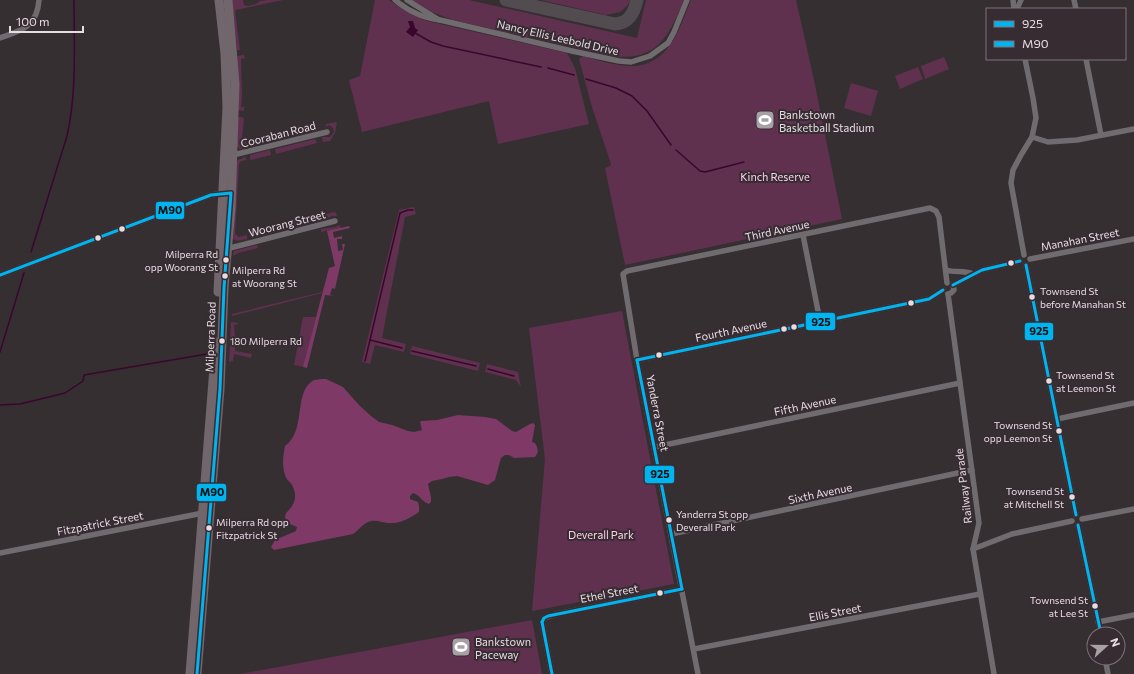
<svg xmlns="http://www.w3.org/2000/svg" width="1134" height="674" font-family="Commissioner,sans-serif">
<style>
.green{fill:#5f314f}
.forest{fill:#7e3967}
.water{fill:#3b062d}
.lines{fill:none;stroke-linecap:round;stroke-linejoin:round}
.stream{stroke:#3b062d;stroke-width:1.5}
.taxiway{stroke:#524c50;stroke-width:13}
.minor{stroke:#706b6e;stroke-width:5.5}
.trunk{stroke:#71666c;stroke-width:9}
.bus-1-casing{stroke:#382c33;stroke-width:6}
.bus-2-casing{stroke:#382c33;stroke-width:6}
.bus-1{stroke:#00b5ef;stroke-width:3}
.bus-2{stroke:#00b5ef;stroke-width:3}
.bus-dot{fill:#e5dde2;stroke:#382c33;stroke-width:1.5}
.labels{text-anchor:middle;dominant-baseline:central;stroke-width:4;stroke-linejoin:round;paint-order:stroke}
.bus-label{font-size:10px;fill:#e5dde2;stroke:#382c33;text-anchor:start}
.street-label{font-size:11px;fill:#e5dde2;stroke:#382c33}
.poi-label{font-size:11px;fill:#e5dde2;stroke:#382c33;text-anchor:start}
.park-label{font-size:11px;fill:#ffd1ec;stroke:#382c33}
.line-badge{stroke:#382c33;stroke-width:1.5}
.pale-badge-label{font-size:11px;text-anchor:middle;font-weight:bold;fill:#111}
</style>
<rect width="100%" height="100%" fill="#352f32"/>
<g class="green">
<path d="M232,0H243L244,5L248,6L256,4L260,1L268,0H283L235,10L240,50H237Z"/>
<path d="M375,0H389L404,10L427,21L567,53L575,68L589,124L498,144L489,101L362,132L349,80L360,76Z"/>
<path d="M412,0H469L637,38L646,0H684C669,36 657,62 612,56L453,20L432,12Z"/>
<path d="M541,0H630L628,5L620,12L606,15Z"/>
<path d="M691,0H796L814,80L842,219L625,265L605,168L610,166L611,164L592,107L579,59L583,56C597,60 613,65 628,66C668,68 679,30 691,0Z"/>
<path d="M244,55L245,58L241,59L242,98L241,107H244V111L238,110L237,56Z"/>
<path d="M944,57L949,69L925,79L921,66Z"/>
<path d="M918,67L923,79L900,89L895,76Z"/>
<path d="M851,83L878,91L871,116L844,108Z"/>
<path d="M238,117H242L244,119L242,138L243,141L247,143V148L240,149L237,146Z"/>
<path d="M337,122L335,133L330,141L323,142L322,137H330L334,132L333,128L329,125L325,127L326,124Z"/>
<path d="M287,134L289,137L274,141L272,140V138Z"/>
<path d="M315,139L317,143L276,154L275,149Z"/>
<path d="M270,150L271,155L251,160L250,159V155Z"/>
<path d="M245,157L247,160L241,161L239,164L235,234L239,237L247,235V239L237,241L233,239L236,161Z"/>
<path d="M414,207L416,214L405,217L382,338L406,344L404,352L375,345L370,364L362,362L399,210Z"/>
<path d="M334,212L336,213L337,216H333L313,222L311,218Z"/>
<path d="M306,219L305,224L274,232L273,227Z"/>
<path d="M339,225L341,228L321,232V229L336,227Z"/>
<path d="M257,245L258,248L238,253L233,256L234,251Z"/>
<path d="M322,292V293L232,316V314Z"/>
<path d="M622,311L674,584L532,611L545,459L529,328Z"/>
<path d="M303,317H316L304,367L294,365Z"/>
<path d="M231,322L238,323V324L234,325L235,339L238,340V341H230Z"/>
<path d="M230,345H235V351L252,354L251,358L234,354L233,361L229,362Z"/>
<path d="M412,346L480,363L478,371L410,354Z"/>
<path d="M487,364L518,372L521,387L516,380L485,372Z"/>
<path d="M532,620L542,674H240Z"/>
</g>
<g class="forest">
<path d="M349,226L350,228L333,232L334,238L342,236V239H337L338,251L343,250L342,244H345L335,289L332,288L330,295L334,296L325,295L307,368L303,367L329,268L335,266L327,231Z"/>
<path d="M326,379L343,387L359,405L371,416L379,422L392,425L408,431L414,432L422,430L420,422L421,421L437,420L458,415L485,417L496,419L512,431L516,432L530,424L533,423L535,425L532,442C537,443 537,447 538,452L535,457L514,458L509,455H505L501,458L495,480L488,485L457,476L449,477L442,479L432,481L428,484L431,497V502L429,504C422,502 420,495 413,493L410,496V499L418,502L419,506V512C411,517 402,523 393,523C385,524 379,520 371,521C363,523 359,530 353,534L274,550L271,547L275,540L296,531L297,527L287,523L285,517L286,513C295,505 298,496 292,485C290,482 286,479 285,475C282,465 283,456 285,446C306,431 294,395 311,382C314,379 321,379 326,379Z"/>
</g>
<path class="water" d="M408,21H413L415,28L418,30L413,37L406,32L410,27Z"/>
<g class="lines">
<g class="stream">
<path d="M415,33L431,42L443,46L541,67"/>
<path d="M548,68L574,75"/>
<path d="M586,79L616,88L632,96L647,111L671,145"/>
<path d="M676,150L700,171L705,172L744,162"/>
<path d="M31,252L67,136C77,92 74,45 74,0"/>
<path d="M370,340L402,348"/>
<path d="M412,351L476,366"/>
<path d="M0,352L24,273"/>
<path d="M365,361L400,213L408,210H413"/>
<path d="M488,369L514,376"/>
<path d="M0,405L20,404L65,393L83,381L84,375L207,354"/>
</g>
<path class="taxiway" d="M506,0L615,24C629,23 634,13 637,0"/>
<g class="minor">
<path d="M395,0C408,11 422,18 440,20L572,51L619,61L631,62L650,56L668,43L674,32L687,0"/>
<path d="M407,0L439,20"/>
<path d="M1013,0L1014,9"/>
<path d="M1074,0L1076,9"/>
<path d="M1017,9L1021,0"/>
<path d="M0,38C22,30 37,27 39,0"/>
<path d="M1086,59L1101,135"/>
<path d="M1032,137L1048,142L1077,140L1134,129"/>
<path d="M233,155L327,132"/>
<path d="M803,235L820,321"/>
<path d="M226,249L335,221"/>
<path d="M1024,255L1011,183L1013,170L1021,155L1032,137L1036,118L1033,98L1025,59"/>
<path d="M1030,259L1134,239"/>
<path d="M1026,265L1076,515"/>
<path d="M946,270C955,273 963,270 973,274"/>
<path d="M0,275L211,195L225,193"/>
<path d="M953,285L982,270L1020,261"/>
<path d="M948,294L979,523L973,549L994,674"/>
<path d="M948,294L951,293L954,290L953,285"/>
<path d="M637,360L929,299L943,290"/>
<path d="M1057,419L1134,403"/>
<path d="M655,447L960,383"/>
<path d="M1082,519L1134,509"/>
<path d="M1078,525L1101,634"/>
<path d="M671,534L972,470"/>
<path d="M973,549L1012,534L1072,521"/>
<path d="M0,553L203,513"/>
<path d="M1098,622L1134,615"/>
<path d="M694,649L980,594"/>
<path d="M1105,658L1108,674"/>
<path d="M552,674L542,622L544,618L557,614L682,589"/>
<path d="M698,674L637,360L623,274L627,271L930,208L936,211L939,217L947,283"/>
</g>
<g class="trunk">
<path d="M218,292L227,107L225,54L219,0"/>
<path d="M190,674L216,342"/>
<path d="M197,674L220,389L224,288L231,208L235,84L228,0"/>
</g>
<g class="bus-1-casing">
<g id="bus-1">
<path d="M1026,265L1076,515"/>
<path d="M953,285L982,270L1020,261"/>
<path d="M637,360L929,299L943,290"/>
<path d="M637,360L682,589"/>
<path d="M1078,525L1101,634"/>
<path d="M542,622L544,618L548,616L682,589"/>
<path d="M542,622L552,674"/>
</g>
</g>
<g class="bus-2-casing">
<path id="bus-2" d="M0,275L211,195L231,193L224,288L220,389L197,674"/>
</g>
<use href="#bus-1" class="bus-1"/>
<use href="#bus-2" class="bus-2"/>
</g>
<defs>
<g id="stadium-square" transform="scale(1)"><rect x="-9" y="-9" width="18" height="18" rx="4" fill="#a7a0a4" stroke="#382c33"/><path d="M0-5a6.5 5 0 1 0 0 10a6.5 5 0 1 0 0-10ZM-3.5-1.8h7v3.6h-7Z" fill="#fff"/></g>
</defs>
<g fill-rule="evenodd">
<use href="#stadium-square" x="765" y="120"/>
<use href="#stadium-square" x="461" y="647"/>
</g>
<g class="bus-dot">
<circle cx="122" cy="229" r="3.5"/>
<circle cx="98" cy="238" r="3.5"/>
<circle cx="226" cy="260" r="3.5"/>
<circle cx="1011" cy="263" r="3.5"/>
<circle cx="225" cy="276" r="3.5"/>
<circle cx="1032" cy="297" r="3.5"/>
<circle cx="911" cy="303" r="3.5"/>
<circle cx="794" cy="327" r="3.5"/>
<circle cx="784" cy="329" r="3.5"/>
<circle cx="222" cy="341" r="3.5"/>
<circle cx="659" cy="355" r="3.5"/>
<circle cx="1049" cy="381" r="3.5"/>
<circle cx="1059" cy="431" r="3.5"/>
<circle cx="1072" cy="497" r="3.5"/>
<circle cx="669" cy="520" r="3.5"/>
<circle cx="209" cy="528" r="3.5"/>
<circle cx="660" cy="593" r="3.5"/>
<circle cx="1095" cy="606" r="3.5"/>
</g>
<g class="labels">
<g class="bus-label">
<text x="218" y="254" text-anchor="end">Milperra Rd<tspan x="218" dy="13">opp Woorang St</tspan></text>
<text x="232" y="270">Milperra Rd<tspan x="232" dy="13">at Woorang St</tspan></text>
<text x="1040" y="291">Townsend St<tspan x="1040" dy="13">before Manahan St</tspan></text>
<text x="230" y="341">180 Milperra Rd</text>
<text x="1056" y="375">Townsend St<tspan x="1056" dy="13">at Leemon St</tspan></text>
<text x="1052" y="425" text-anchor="end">Townsend St<tspan x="1052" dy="13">opp Leemon St</tspan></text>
<text x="1064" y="491" text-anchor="end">Townsend St<tspan x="1064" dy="13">at Mitchell St</tspan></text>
<text x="676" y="514">Yanderra St opp<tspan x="676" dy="13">Deverall Park</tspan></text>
<text x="216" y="522">Milperra Rd opp<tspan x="216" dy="13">Fitzpatrick St</tspan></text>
<text x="1088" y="600" text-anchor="end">Townsend St<tspan x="1088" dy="13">at Lee St</tspan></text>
</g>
<g class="street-label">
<text transform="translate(558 37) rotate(13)">Nancy Ellis Leebold Drive</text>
<text transform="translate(278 134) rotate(-14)">Cooraban Road</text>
<text transform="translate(287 223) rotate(-14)">Woorang Street</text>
<text transform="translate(777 230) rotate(-12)">Third Avenue</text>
<text transform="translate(1080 239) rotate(-11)">Manahan Street</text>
<text transform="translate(731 330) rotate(-12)">Fourth Avenue</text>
<text transform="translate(210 337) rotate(-88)">Milperra Road</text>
<text transform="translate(805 405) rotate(-12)">Fifth Avenue</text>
<text transform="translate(658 413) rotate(79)">Yanderra Street</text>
<text transform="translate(963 486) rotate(-97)">Railway Parade</text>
<text transform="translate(820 493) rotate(-12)">Sixth Avenue</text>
<text transform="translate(100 523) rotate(-11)">Fitzpatrick Street</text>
<text transform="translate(609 593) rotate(-11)">Ethel Street</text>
<text transform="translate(835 612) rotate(-11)">Ellis Street</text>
</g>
<g class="poi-label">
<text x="779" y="114">Bankstown<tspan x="779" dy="13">Basketball Stadium</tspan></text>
<text x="475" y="641">Bankstown<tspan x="475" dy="13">Paceway</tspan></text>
</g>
<g class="park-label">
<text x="775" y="176">Kinch Reserve</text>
<text x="601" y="534">Deverall Park</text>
</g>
</g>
<g class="line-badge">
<rect x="155" y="201" width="30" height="19" rx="4" fill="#00b5ef"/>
<rect x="805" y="312" width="31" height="19" rx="4" fill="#00b5ef"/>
<rect x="1024" y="322" width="30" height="19" rx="4" fill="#00b5ef"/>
<rect x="644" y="465" width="31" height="19" rx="4" fill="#00b5ef"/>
<rect x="196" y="483" width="31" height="19" rx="4" fill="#00b5ef"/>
</g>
<g class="pale-badge-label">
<text x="170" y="214">M90</text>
<text x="821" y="326">925</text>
<text x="1039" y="335">925</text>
<text x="660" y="478">925</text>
<text x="212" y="496">M90</text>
</g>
<rect x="986" y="8" width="140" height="52" fill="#382c33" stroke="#7d7379"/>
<rect x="994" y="21" width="20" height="6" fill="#00b5ef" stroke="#7d7379"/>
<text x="1022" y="28" font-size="12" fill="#e5dde2">925</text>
<rect x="994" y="41" width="20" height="6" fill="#00b5ef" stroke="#7d7379"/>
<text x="1022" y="48" font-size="12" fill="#e5dde2">M90</text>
<g transform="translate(1106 646) rotate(69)"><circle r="19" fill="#382c33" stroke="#7d7379"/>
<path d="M0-3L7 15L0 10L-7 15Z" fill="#a7a0a4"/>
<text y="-6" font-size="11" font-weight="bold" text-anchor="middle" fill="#e5dde2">N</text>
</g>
<path d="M10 26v6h73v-6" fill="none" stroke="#e5dde2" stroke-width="2"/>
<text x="16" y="26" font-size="12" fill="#e5dde2" stroke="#382c33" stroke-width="3" paint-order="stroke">100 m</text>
</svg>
